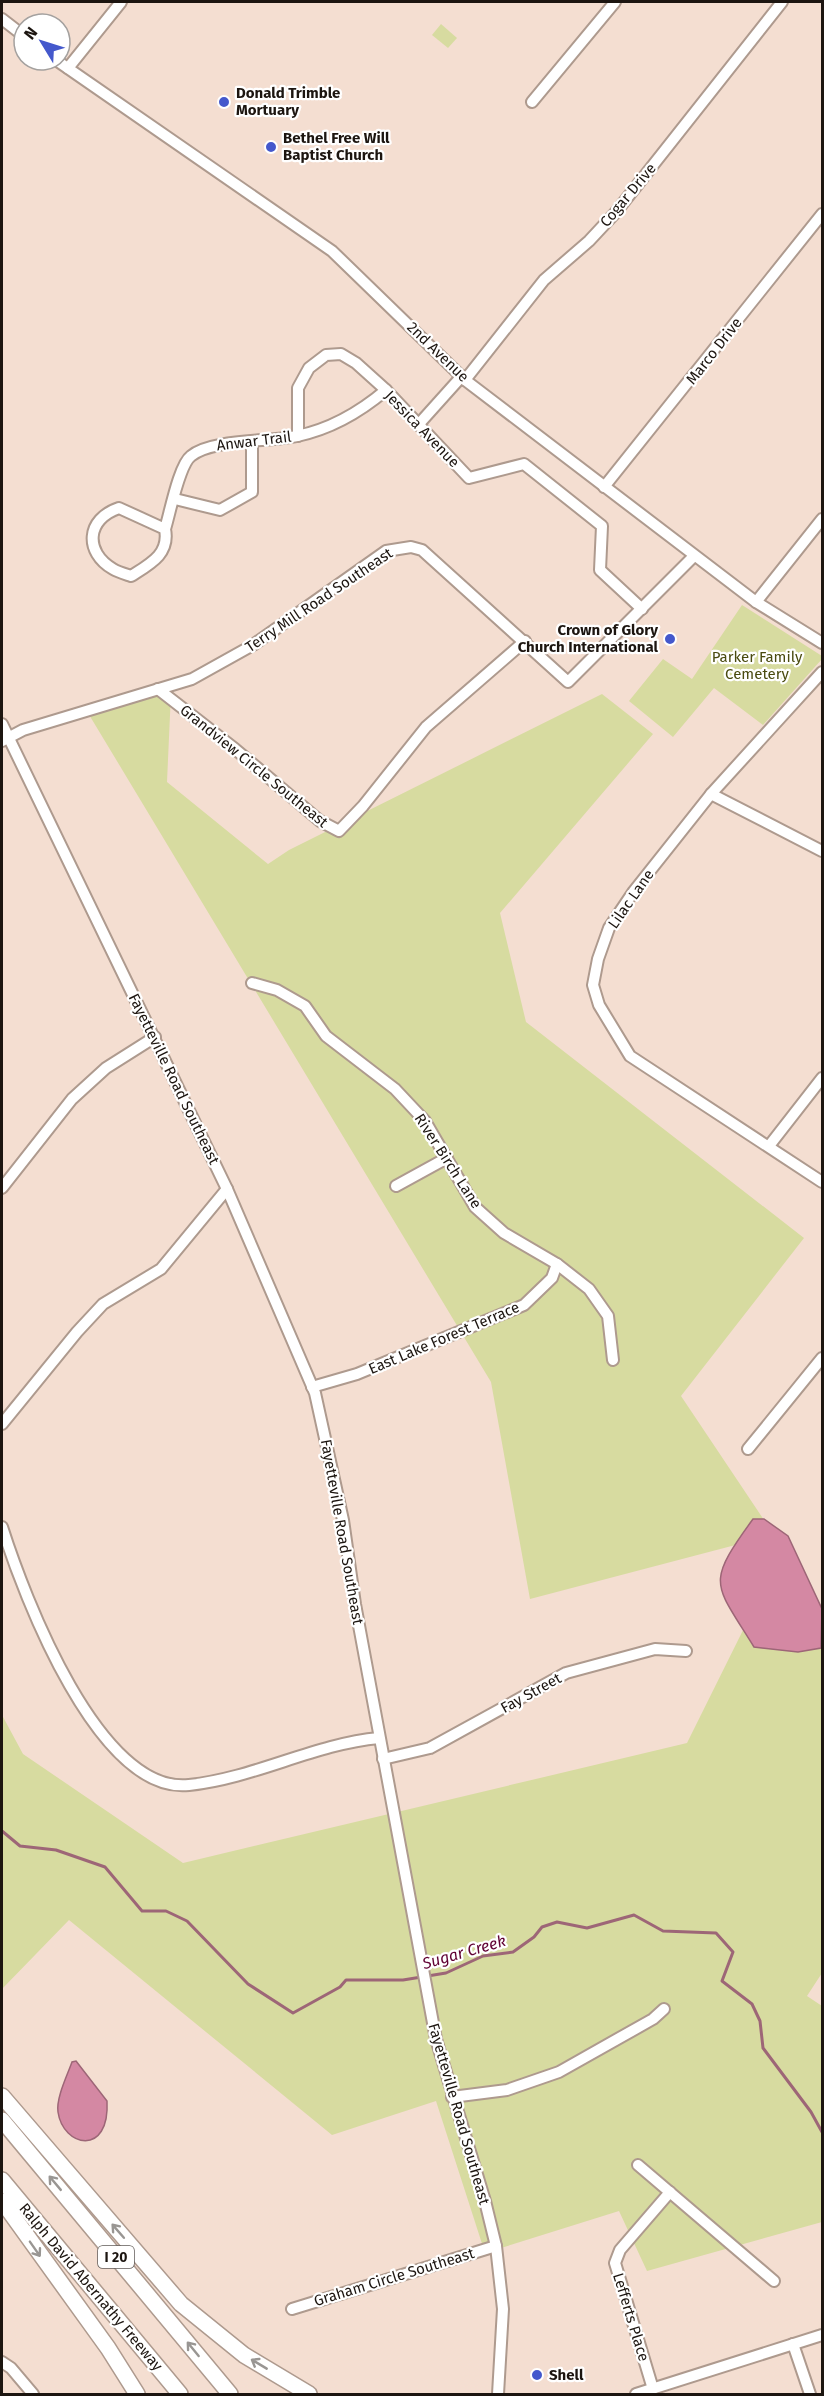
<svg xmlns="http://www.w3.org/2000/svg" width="824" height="2396" font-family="'Fira Sans',sans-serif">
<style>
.green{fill:#d7dba0}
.water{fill:#d488a3;stroke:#9d6677;stroke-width:1.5}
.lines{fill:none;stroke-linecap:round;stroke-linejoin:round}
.stream{stroke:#9d6677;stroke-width:3}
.minor-casing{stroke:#ae9a8e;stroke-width:14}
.highway-casing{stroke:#ae9a8e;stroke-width:18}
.minor{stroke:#fff;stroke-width:10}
.highway{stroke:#fff;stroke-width:15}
.oneway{stroke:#999693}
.poi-dot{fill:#4458cc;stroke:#fff;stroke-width:2}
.labels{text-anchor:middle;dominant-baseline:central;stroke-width:4.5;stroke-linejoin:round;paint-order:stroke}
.shield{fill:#fff;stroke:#605b58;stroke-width:1.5}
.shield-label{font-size:14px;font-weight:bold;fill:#1c1510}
.poi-label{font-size:15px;font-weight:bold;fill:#1c1510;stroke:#fff;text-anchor:start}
.street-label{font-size:15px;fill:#1c1510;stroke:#fff}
.park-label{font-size:15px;fill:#494a0f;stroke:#fff}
.water-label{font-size:16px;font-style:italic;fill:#610234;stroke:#fff}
</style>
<rect width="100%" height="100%" fill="#f4ded1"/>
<g class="green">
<path d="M441,24L457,38L448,48L432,35Z"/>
<path d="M742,605L822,656V659L763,725L714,688L673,737L629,701L663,659L692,679Z"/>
<path d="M171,693L167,782L268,864L289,850L602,694L653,734L500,913L526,1022L804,1238L681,1396L774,1535L530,1599L491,1382L85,708Z"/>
<path d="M754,1608L822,1631V1973L807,1996L822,2006V2222L647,2271L619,2211L485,2253L436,2101L332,2135L69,1920L2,1989V1715L23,1754L183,1863L687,1743Z"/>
</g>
<g class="water">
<path d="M753,1519H764L788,1536L822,1609L821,1648L798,1652L754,1647C714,1582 705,1585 753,1519Z"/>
<path d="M76,2061L107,2101C110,2157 63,2147 58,2112C56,2098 67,2076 72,2062Z"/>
</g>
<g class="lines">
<path class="stream" d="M2,1831L20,1846L56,1850L105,1867L142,1911H166L187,1921L248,1984L293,2013L340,1987L346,1980H403L446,1973L483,1956L513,1952L534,1937L542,1927L557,1922L587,1928L634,1915L663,1931L716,1933L733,1952L722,1981L752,2004L760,2021L763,2048L811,2112L822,2132"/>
<g class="minor-casing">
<g id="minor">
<path d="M2,19L24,36"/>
<path d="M56,60L332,251L465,380L756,602L822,643"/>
<path d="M68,68L121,2"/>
<path d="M532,102L615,2"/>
<path d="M465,380L544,280L589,241L616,212L782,2"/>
<path d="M418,425L462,376"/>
<path d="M298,436V388L309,368L326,355L341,354L356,363L386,390L469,478L524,464L602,526L600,570L642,609"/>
<path d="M604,487L822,214"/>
<path d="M175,499L220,510L252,492V443"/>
<path d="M165,529L119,508C86,519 84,552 113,569C118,572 125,574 131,576C150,564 170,554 165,529C170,513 179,465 191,456C211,439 270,442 297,436C331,429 360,412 386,390"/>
<path d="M756,602L822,519"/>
<path d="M822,672L711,794L634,891L609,928L598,959L593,985L599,1005L630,1056L822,1182"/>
<path d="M158,689L235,749L320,821L339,831L363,806L426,727L525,641"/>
<path d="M2,724L227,1189L315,1393L343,1520L355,1604L436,2039L485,2201L496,2246L503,2309L498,2394"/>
<path d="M2,741L23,730L192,679L253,645L386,551L411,547L422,550L568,682L694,556"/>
<path d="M711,794L822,851"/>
<path d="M252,983L277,990L305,1006L326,1036L395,1089L425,1121L475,1207L504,1233L557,1264L589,1289L608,1316L613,1360"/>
<path d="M769,1146L822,1078"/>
<path d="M396,1186L447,1158"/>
<path d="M2,1188L72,1099L106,1068L155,1037"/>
<path d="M312,1387L357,1374L524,1305L552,1278L557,1264"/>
<path d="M2,1424L77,1332L103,1304L161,1269L227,1189"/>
<path d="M748,1449L822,1358"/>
<path d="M2,1527C24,1596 99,1795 189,1785C255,1778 314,1744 379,1738"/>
<path d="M383,1759L430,1748L566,1673L655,1649L686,1651"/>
<path d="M452,2097L507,2090L559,2072L653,2019L664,2009"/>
<path d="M638,2165L774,2281"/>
<path d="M292,2309L496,2246"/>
<path d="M793,2344L810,2394"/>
<path d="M2,2362L11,2368L33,2394"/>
<path d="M653,2389L615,2263L620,2250L670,2192"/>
<path d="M636,2394L822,2335"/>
</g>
</g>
<g class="highway-casing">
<g id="highway">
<path d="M2,2096L181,2304L244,2355L309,2394"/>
<path d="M2,2120L230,2394"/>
<path d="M2,2180L180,2394"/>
<path d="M2,2201L108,2348L137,2394"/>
</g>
</g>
<use href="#minor" class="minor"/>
<use href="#highway" class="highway"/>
</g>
<defs><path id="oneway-shaft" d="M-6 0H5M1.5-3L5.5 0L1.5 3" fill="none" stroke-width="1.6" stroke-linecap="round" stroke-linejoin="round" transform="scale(1.5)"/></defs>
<g class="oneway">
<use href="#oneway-shaft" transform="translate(55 2183) rotate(-130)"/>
<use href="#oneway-shaft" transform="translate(118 2231) rotate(-131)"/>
<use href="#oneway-shaft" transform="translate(35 2249) rotate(55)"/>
<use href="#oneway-shaft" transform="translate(193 2349) rotate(-129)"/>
<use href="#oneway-shaft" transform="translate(259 2364) rotate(-149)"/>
</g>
<g class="poi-dot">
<circle cx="224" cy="102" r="6"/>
<circle cx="271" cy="147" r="6"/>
<circle cx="670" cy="639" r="6"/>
<circle cx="537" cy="2375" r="6"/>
</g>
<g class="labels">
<rect class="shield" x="98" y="2246" width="36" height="22" rx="4.5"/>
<g class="shield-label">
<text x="116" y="2257">I 20</text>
</g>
<g class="poi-label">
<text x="236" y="93">Donald Trimble<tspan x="236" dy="17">Mortuary</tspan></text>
<text x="283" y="138">Bethel Free Will<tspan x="283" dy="17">Baptist Church</tspan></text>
<text x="658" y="630" text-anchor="end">Crown of Glory<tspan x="658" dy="17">Church International</tspan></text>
<text x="549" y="2375">Shell</text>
</g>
<g class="street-label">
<text transform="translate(628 195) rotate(-50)">Cogar Drive</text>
<text transform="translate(714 351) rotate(-52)">Marco Drive</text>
<text transform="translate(438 352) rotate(44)">2nd Avenue</text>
<text transform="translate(422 429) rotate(46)">Jessica Avenue</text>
<text transform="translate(254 441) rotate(-7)">Anwar Trail</text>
<text transform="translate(319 600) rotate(-34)">Terry Mill Road Southeast</text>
<text transform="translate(254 766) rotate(39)">Grandview Circle Southeast</text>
<text transform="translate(631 899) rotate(-55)">Lilac Lane</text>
<text transform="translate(174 1079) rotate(64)">Fayetteville Road Southeast</text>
<text transform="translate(448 1161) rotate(57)">River Birch Lane</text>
<text transform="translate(444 1338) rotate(-23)">East Lake Forest Terrace</text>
<text transform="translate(342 1532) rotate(80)">Fayetteville Road Southeast</text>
<text transform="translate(531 1693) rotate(-29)">Fay Street</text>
<text transform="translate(459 2114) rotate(74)">Fayetteville Road Southeast</text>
<text transform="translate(394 2277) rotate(-17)">Graham Circle Southeast</text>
<text transform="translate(91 2287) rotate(50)">Ralph David Abernathy Freeway</text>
<text transform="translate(631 2317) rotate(73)">Lefferts Place</text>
</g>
<g class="park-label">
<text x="757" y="657">Parker Family<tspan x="757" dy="17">Cemetery</tspan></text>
</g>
<g class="water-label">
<text transform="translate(464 1952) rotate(-16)">Sugar Creek</text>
</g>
</g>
<rect width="824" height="2396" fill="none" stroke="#1c1510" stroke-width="6"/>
<g transform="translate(42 42) rotate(308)"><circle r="28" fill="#ffffff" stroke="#a4a19f" stroke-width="1.5"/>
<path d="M0-4.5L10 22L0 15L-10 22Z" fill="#4458cc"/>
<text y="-9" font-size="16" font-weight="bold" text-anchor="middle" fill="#1c1510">N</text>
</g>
</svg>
